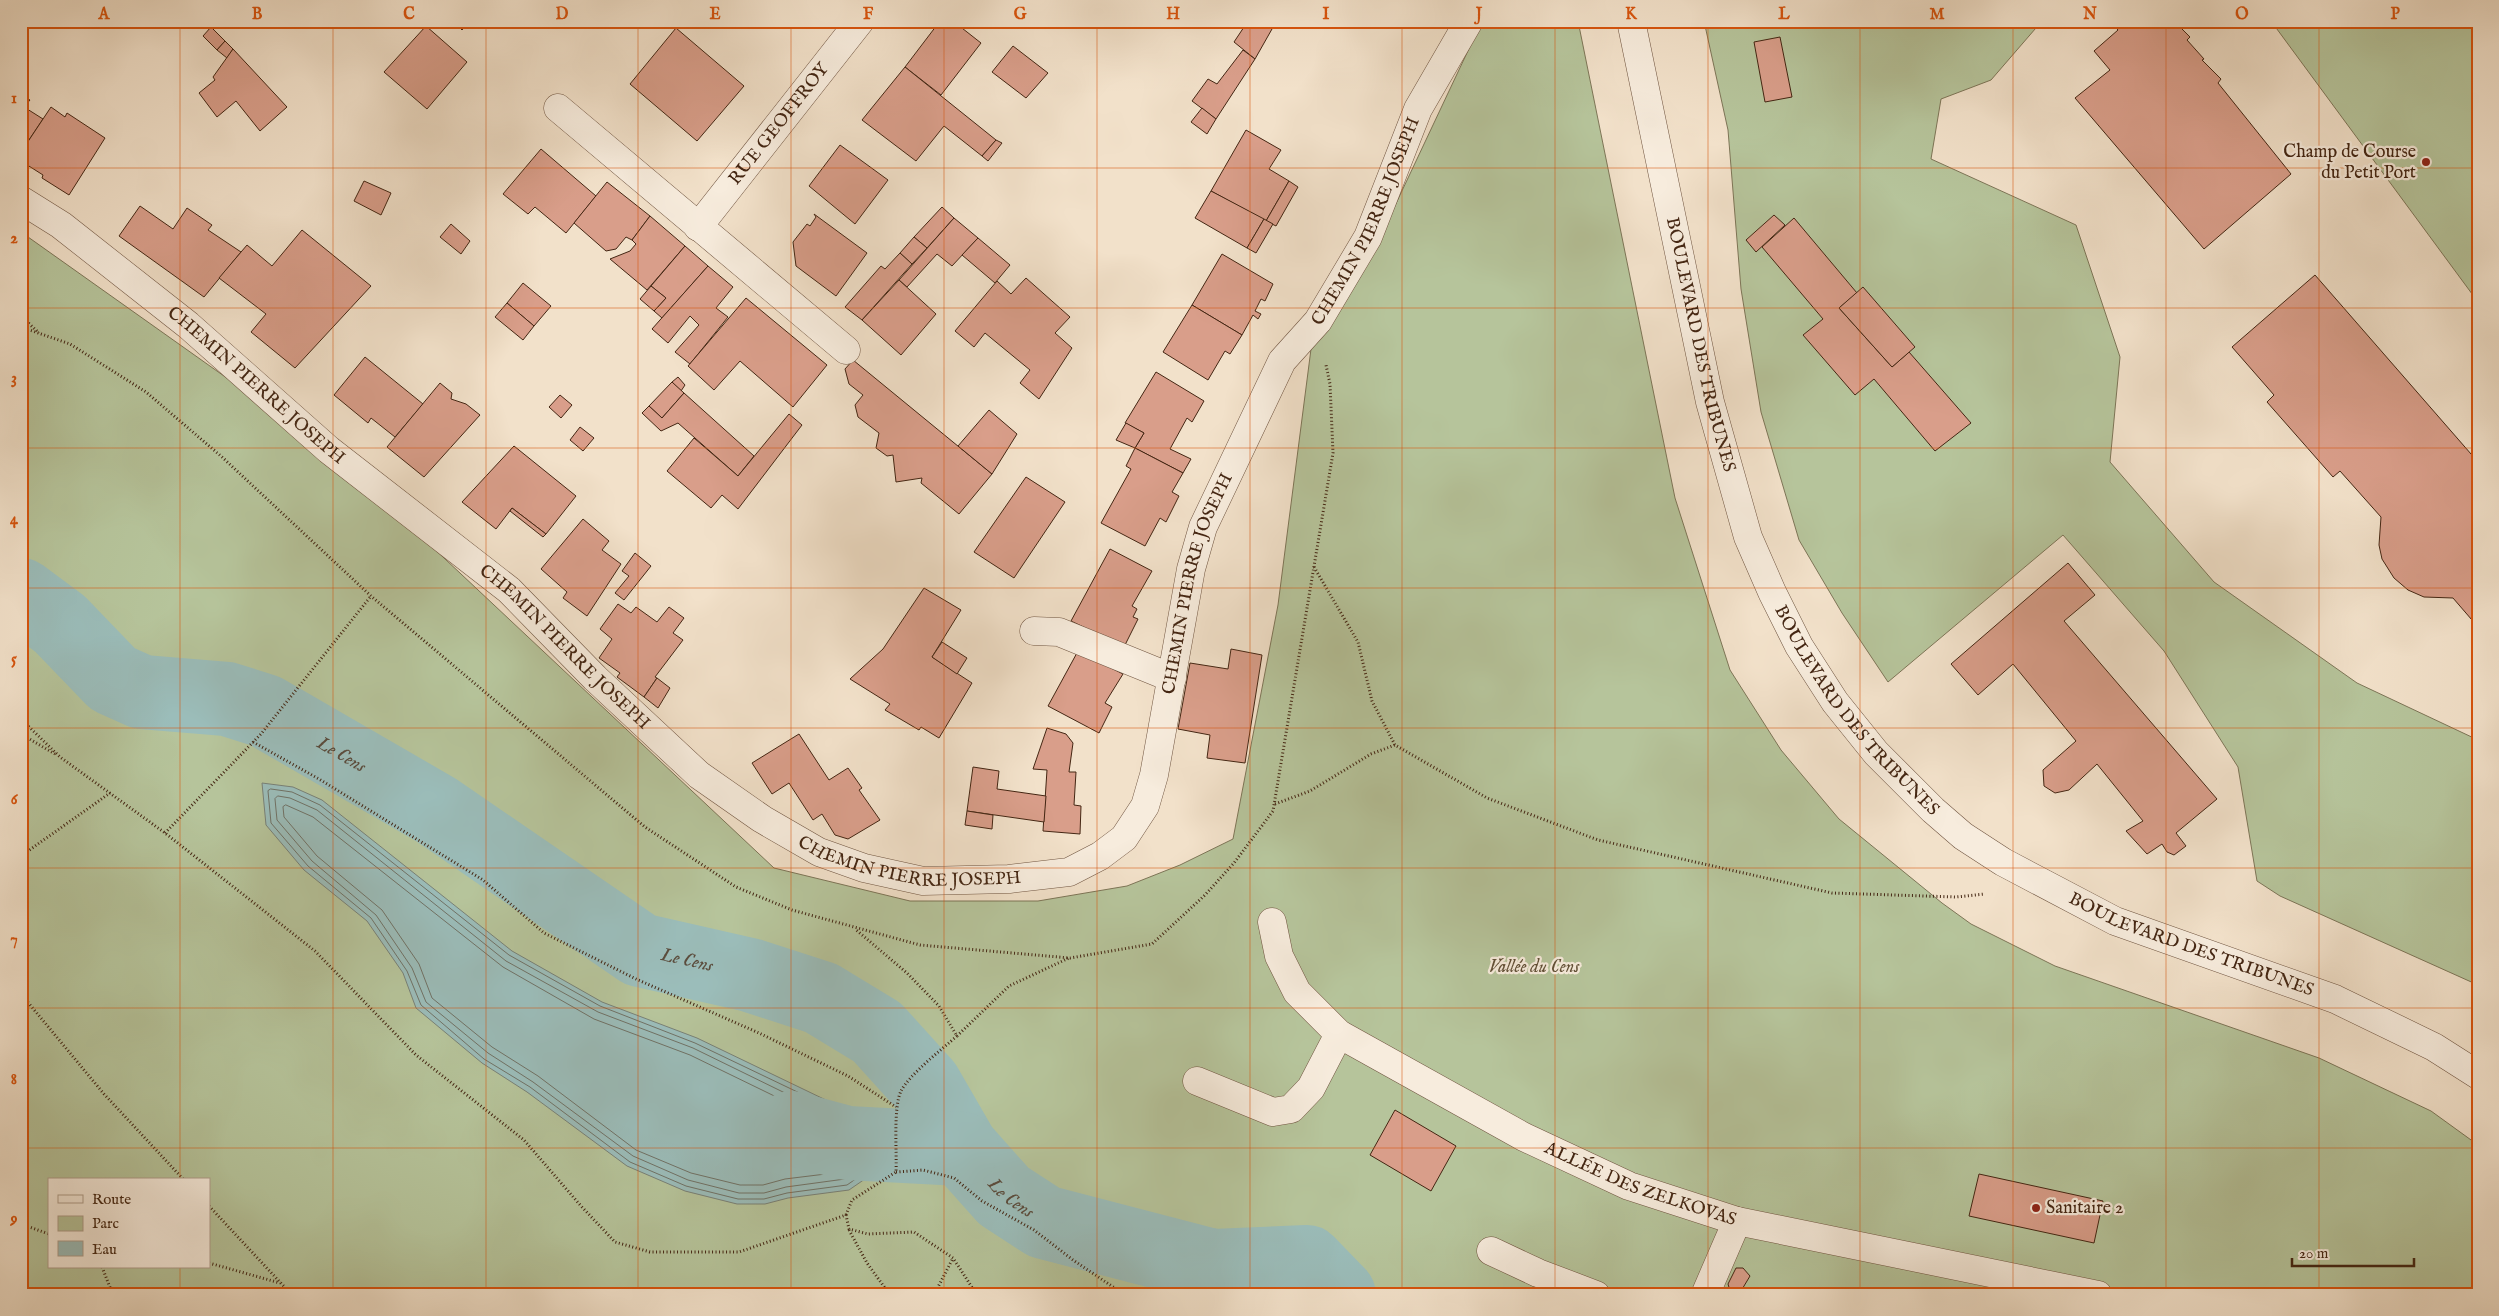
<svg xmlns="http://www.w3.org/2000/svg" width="2499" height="1316" font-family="'IM FELL English',serif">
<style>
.green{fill:#b6c49b;stroke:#7d7557;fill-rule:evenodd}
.water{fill:#9bbdba;stroke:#788177}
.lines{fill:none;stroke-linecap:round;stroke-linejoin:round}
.shore{stroke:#707266;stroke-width:1}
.river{stroke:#9bbdba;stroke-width:74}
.building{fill:#d99e8a;stroke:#442613}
.minor-casing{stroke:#705541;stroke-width:29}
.path{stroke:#442613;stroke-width:3;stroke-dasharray:1 2.5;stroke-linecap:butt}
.minor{stroke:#f7ecdd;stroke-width:28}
.grid{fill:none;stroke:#d8540d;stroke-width:1;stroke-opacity:0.55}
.poi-dot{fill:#8f2418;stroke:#f7ecdd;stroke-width:2}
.labels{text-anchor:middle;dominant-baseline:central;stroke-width:4.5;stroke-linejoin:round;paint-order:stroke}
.street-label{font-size:18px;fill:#442613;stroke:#f7ecdd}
.poi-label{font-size:18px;fill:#442613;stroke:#f7ecdd;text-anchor:end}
.park-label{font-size:18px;font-style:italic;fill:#604e35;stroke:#f7ecdd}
.water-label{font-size:19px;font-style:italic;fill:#5a4c3d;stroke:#f7ecdd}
.neatline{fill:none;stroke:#d8540d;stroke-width:2}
.grid-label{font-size:16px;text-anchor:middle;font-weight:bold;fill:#d8540d}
</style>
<rect width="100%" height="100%" fill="#f2e1ca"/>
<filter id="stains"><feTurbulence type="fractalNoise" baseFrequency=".004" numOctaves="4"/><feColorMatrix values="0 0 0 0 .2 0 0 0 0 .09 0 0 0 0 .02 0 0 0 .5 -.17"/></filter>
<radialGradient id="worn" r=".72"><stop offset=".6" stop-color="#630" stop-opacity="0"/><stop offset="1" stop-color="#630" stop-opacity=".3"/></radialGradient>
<g class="green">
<path d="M1482,21H1578L1675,498L1730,670L1781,750L1839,819L1942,903L1971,924L2055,966L2319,1058L2431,1111L2478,1145V1295H21V232L255,398L395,512L774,868L910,901H1038L1127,886L1180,865L1233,839L1278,605L1311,349L1368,263ZM49,1180H209V1267H49Z"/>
<path d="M1704,21H2042L1991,80L1941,99L1931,159L2076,225L2120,357L2110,462L2214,582L2357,683L2478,740V985L2280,896L2257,881L2238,767L2164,651L2063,535L1888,682L1842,613L1799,540L1761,412L1741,289L1728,130Z"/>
<path d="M2271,21H2478V302Z"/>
</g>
<path class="water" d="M262,783L293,787L322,800L512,951L602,1002L697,1038L882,1127L892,1136L891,1161L849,1190L788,1198L765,1204H737L685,1191L627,1166L527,1092L482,1063L416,1008L403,973L367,921L304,870L266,825Z"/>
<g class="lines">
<g class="shore">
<path d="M271,789L292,792L320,805L509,955L600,1006L695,1043L879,1131L887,1138L886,1158L847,1185L787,1193L764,1199H738L686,1186L630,1162L530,1087L484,1059L421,1005L407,971L371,918L308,866L271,823L268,791Z"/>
<path d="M278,796L290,798L317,810L506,961L598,1012L693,1048L875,1137L880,1141V1155L845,1179L786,1187L764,1193H739L688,1180L633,1156L533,1082L488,1053L426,1002L412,968L376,915L312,861L277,820L275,799Z"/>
<path d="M286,805L313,817L503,967L594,1019L690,1055L871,1143L872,1151L842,1172L785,1179L763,1185H740L691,1173L636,1150L538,1076L492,1047L432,998L419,964L382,910L317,856L284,817L283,807Z"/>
</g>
<g class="river">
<path id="s1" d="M21,595L60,624L113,679L142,692L227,699L265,711L436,810L640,950L750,975L821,998L877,1032L925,1085L962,1149L1004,1196L1044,1222L1213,1266L1307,1262L1339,1295"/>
<path d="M791,1128L847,1143L962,1149"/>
</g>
</g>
<g class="building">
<path d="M453,21H470L462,30Z"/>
<path d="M940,21H953L981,43L941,95L905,67Z"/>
<path d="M1248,21H1260L1272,29L1255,59L1234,42Z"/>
<path d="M2110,21H2174L2190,37L2187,40L2204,59L2202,60L2221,79L2218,83L2291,174L2204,249L2075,98L2110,70L2094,51L2118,30Z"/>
<path d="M426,26L467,62L427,109L384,72Z"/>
<path d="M211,27L225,41L217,50L203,36Z"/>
<path d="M676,28L744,86L697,141L630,84Z"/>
<path d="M1780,37L1792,97L1765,102L1754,42Z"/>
<path d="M225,41L233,49L227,58L217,50Z"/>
<path d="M1013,46L1048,73L1026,98L992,72Z"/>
<path d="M233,49L287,107L260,131L236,101L217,117L199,93L215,80L213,77Z"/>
<path d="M1243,50L1255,59L1216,119L1192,101L1208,79L1217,84Z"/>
<path d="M905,67L996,140L982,156L944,126L916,161L862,120Z"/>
<path d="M21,95L30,100L24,107L43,119L21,152Z"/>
<path d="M51,107L65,117L67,113L105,138L69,195L42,178L43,175L21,161V152Z"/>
<path d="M1202,108L1216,119L1207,134L1191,122Z"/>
<path d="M1246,130L1281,150L1269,169L1289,181L1266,221L1211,191Z"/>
<path d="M996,140L1002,143L988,161L982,156Z"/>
<path d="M840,145L888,180L855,224L809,186Z"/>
<path d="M541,149L596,196L566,233L535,207L528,214L503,194Z"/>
<path d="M364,181L391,193L381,215L354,201Z"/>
<path d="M1289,181L1298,187L1276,226L1266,221Z"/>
<path d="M607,182L650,216L632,240L626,237L616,249L606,251L574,223Z"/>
<path d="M1211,191L1264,219L1247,248L1195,218Z"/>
<path d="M140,206L173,229L187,208L212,225L208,230L241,252L204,297L119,236Z"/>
<path d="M942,207L954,218L927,248L914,237Z"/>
<path d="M814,214L867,253L836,296L796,266L793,242L807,224L810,226L816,217Z"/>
<path d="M1774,215L1785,225L1756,252L1746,240Z"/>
<path d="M650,216L685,246L647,290L610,259L630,251L636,244L632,240Z"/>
<path d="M954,218L978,238L952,266L937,254L907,287L899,280Z"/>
<path d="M1794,218L1857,293L1839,308L1892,367L1909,352L1971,423L1935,451L1874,379L1855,395L1803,335L1823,319L1762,247Z"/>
<path d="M1264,219L1273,224L1256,253L1247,248Z"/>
<path d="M451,224L470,241L461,254L440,237Z"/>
<path d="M302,230L371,286L295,368L251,332L266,314L219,278L247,245L272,266Z"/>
<path d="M914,237L927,248L912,264L900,253Z"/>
<path d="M978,238L1010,265L995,283L962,255Z"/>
<path d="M685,246L708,266L662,318L654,311L666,298L651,286Z"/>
<path d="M900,253L912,264L862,320L845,307L881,266L885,269Z"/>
<path d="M1222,254L1273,284L1265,301L1261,299L1255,311L1261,314L1258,319L1253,315L1242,335L1192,305Z"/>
<path d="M708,266L733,287L716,308L728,317L690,364L675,352L699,325L690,316L668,343L652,329Z"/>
<path d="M2315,275L2478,462V627L2453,598L2424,597L2408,590L2394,578L2382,559L2379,545L2381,517L2340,471L2333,477L2267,402L2274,395L2232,347Z"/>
<path d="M1026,278L1070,317L1055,333L1072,348L1039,399L1020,383L1030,370L985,333L974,347L955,331L997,281L1011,294Z"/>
<path d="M899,280L936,314L901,355L862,320Z"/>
<path d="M523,283L551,306L534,326L507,303Z"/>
<path d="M651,286L666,298L654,311L640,299Z"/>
<path d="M1863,287L1915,347L1892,367L1839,308Z"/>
<path d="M746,298L827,365L793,407L740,361L714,390L688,366Z"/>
<path d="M507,303L534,326L523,340L495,317Z"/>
<path d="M1192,305L1242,335L1230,354L1225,351L1208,380L1163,352Z"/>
<path d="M365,357L423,404L395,437L371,418L368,423L334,395Z"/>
<path d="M853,360L992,474L959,514L921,483L922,478L896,482L893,455L887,456L876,448L879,433L858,417L855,405L863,395L849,384L845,369Z"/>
<path d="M1156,372L1204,401L1192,422L1187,418L1170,449L1191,459L1183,473L1135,448L1144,433L1125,423Z"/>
<path d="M678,377L685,385L681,391L672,382Z"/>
<path d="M672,382L684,393L662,418L649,406Z"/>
<path d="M440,383L452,393L451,399L466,404L480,415L424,477L387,447Z"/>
<path d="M684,393L754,456L738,476L678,423L661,431L642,413L649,406L662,418Z"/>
<path d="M560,395L572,405L561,418L549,407Z"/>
<path d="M989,410L1017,434L992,474L958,446Z"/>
<path d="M789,414L802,425L738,509L722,495L711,508L667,471L694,438L738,476Z"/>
<path d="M1126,423L1144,433L1135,448L1116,440Z"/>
<path d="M580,427L594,438L583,451L570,440Z"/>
<path d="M514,446L576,496L546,534L512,508L496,529L462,502Z"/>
<path d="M1135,448L1183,473L1172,492L1179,496L1166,522L1160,518L1145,546L1101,523L1131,469L1126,466Z"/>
<path d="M1026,477L1065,502L1014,578L974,552Z"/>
<path d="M512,508L546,534L543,537L510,511Z"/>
<path d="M583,519L609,541L602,550L621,564L587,616L563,598L567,592L541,569Z"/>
<path d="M1110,549L1152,571L1132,606L1137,609L1133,617L1138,619L1124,647L1071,621Z"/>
<path d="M635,553L651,566L624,600L615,593L629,576L622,571Z"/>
<path d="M2068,563L2095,595L2064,621L2217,799L2176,833L2186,846L2174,855L2167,852L2162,844L2147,854L2126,831L2143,821L2097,764L2069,790L2055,793L2044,786L2043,770L2076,741L2013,664L1978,695L1951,664Z"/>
<path d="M924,588L961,610L932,657L972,683L939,738L921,727L919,730L885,710L890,704L850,679L883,649Z"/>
<path d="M618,604L631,613L636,607L657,622L669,607L684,618L673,633L683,640L655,677L657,678L644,697L617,677L620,673L599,658L612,639L600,629Z"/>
<path d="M942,642L967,658L957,674L932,657Z"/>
<path d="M1231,649L1262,655L1245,763L1207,758L1210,735L1178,729L1190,663L1228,669Z"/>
<path d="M1078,651L1123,674L1105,703L1112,707L1099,733L1048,706Z"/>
<path d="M657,678L670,688L658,708L644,697Z"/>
<path d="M1047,728L1066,734L1073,743L1069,772H1076L1074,805L1081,806L1080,834L1043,831L1047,770L1033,769Z"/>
<path d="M799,734L829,780L848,768L862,788L859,790L880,820L848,839L835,835L822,814L813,820L789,783L772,794L752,763Z"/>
<path d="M973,767L999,771L997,789L1046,796L1044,822L967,811Z"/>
<path d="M967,811L993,815L992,829L965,825Z"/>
<path d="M1395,1110L1456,1146L1431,1191L1370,1155Z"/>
<path d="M1979,1174L2103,1201L2094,1243L1969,1216Z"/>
<path d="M1736,1268H1743L1750,1276L1741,1291L1737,1295L1731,1294L1728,1284Z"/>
</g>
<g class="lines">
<g class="minor-casing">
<g id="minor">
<path id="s2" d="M1631,21L1710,402L1748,537L1772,592L1799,646L1835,702L1876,753L1933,810L1963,836L2003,862L2115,921L2335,999L2434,1047L2478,1075"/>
<path d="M558,108L846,350"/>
<path id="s3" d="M21,200L61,225L188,325L329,450L509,590L595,678L699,775L762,819L819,852L864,868L923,881L1009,879L1069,872L1100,856L1124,838L1145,806L1154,775L1191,569L1203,527L1282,361L1318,321L1368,237L1418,109L1469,21"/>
<path id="s4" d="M698,227L860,21"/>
<path d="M1034,631L1059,632L1172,678"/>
<path id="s5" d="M1272,922L1279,956L1297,992L1339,1034L1524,1137L1629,1186L1737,1221L2098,1295"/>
<path d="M1197,1081L1273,1112L1291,1109L1311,1088L1339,1034"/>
<path d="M1491,1251L1538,1273L1596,1295"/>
<path d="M1705,1295L1737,1221"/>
</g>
</g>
<g class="path">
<path d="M21,316L39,333"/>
<path d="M21,327L70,344L146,392L222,457L371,596L645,827L736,887L792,910L920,945L1070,958L1152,944L1205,895L1234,863L1273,811L1333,453L1330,384L1326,365"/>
<path d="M1314,567L1358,642L1372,701L1395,745L1487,798L1598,840L1832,893L1956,897L1985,894"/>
<path d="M21,719L60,757L165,833L315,951L416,1055L524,1140L581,1206L615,1242L650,1252H739L846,1215L849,1229L868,1234L914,1232L953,1258L977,1295"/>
<path d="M21,734L55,754"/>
<path d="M253,742L319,779L483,880L544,933L636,979L759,1033L848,1076L896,1107"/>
<path d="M1275,804L1310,791L1371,754L1395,745"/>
<path d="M165,833L261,734L371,596"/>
<path d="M21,856L110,793"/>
<path d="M21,994L104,1094L184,1180"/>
<path d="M957,1036L1009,986L1069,958"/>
<path d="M896,1172L923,1170L954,1178L982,1201L1034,1230L1073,1260L1125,1295"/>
<path d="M209,1206L292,1295"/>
<path d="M846,1215L852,1200L896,1172C897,1152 893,1108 901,1091C909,1075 942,1049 957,1036L939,1006L907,973L855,929"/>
<path d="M21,1224L49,1234"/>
<path d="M849,1230L867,1263L890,1295"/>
<path d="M209,1263L280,1283"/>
<path d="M102,1267L113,1295"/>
<path d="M934,1295L953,1258"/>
</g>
<use href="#minor" class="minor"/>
</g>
<path class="grid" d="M180,21V1180M333,21V1295M486,21V1295M638,21V1295M791,21V1295M944,21V1295M1097,21V1295M1250,21V1295M1402,21V1295M1555,21V1295M1708,21V1295M1860,21V1295M2013,21V1295M2166,21V1295M2319,21V1295M21,168H2478M21,308H2478M21,448H2478M21,588H2478M21,728H2478M21,868H2478M21,1008H2478M21,1148H2478M180,1267V1295"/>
<g class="poi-dot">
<circle cx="2426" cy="162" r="5"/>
<circle cx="2036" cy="1208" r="5"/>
</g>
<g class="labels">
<g class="street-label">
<text stroke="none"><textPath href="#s4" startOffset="131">RUE GEOFFROY</textPath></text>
<text stroke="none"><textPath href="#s3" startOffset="2025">CHEMIN PIERRE JOSEPH</textPath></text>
<text stroke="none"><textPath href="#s2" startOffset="331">BOULEVARD DES TRIBUNES</textPath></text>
<text stroke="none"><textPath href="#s3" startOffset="300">CHEMIN PIERRE JOSEPH</textPath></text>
<text stroke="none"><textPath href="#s3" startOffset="1620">CHEMIN PIERRE JOSEPH</textPath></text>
<text stroke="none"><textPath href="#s3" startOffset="705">CHEMIN PIERRE JOSEPH</textPath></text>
<text stroke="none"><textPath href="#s2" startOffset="736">BOULEVARD DES TRIBUNES</textPath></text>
<text stroke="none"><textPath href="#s3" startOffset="1125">CHEMIN PIERRE JOSEPH</textPath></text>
<text stroke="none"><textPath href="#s2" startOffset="1156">BOULEVARD DES TRIBUNES</textPath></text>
<text stroke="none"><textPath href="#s5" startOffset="472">ALLÉE DES ZELKOVAS</textPath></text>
</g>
<g class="poi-label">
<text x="2416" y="152">Champ de Course<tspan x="2416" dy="21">du Petit Port</tspan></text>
<text x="2046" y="1208" text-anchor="start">Sanitaire 2</text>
</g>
<g class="park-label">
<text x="1534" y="967">Vallée du Cens</text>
</g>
<g class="water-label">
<text stroke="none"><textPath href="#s1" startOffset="370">Le Cens</textPath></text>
<text stroke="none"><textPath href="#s1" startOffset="775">Le Cens</textPath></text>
<text stroke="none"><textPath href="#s1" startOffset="1195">Le Cens</textPath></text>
</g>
</g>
<rect width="2499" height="1316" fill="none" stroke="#f2e1ca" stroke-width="55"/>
<rect x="48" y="1178" width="162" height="90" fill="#f7ecdd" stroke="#af9d8c"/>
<rect x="58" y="1195" width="25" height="8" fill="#f7ecdd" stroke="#af9d8c"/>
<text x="92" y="1204" font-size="15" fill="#442613">Route</text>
<rect x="58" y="1216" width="25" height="15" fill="#b6c49b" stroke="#af9d8c"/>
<text x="92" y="1228" font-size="15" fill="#442613">Parc</text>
<rect x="58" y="1241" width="25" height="15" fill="#9bbdba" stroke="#af9d8c"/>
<text x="92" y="1254" font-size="15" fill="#442613">Eau</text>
<path d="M2292 1258v8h122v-8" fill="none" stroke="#442613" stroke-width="2.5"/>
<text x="2299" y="1258" font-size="15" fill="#442613" stroke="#f7ecdd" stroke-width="4" paint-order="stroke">20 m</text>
<rect x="28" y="28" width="2444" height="1260" class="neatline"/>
<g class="grid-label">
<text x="104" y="19">A</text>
<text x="257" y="19">B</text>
<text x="409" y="19">C</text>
<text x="562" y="19">D</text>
<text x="715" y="19">E</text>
<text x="868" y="19">F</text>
<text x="1020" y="19">G</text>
<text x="1173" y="19">H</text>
<text x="1326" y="19">I</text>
<text x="1479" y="19">J</text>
<text x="1631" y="19">K</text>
<text x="1784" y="19">L</text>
<text x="1937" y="19">M</text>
<text x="2090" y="19">N</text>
<text x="2242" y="19">O</text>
<text x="2395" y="19">P</text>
<text x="14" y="103">1</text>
<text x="14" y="243">2</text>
<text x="14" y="383">3</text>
<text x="14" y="524">4</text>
<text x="14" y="664">5</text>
<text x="14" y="804">6</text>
<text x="14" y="944">7</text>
<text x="14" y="1084">8</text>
<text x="14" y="1224">9</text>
</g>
<rect width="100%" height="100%" filter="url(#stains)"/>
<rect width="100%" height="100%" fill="url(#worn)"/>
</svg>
